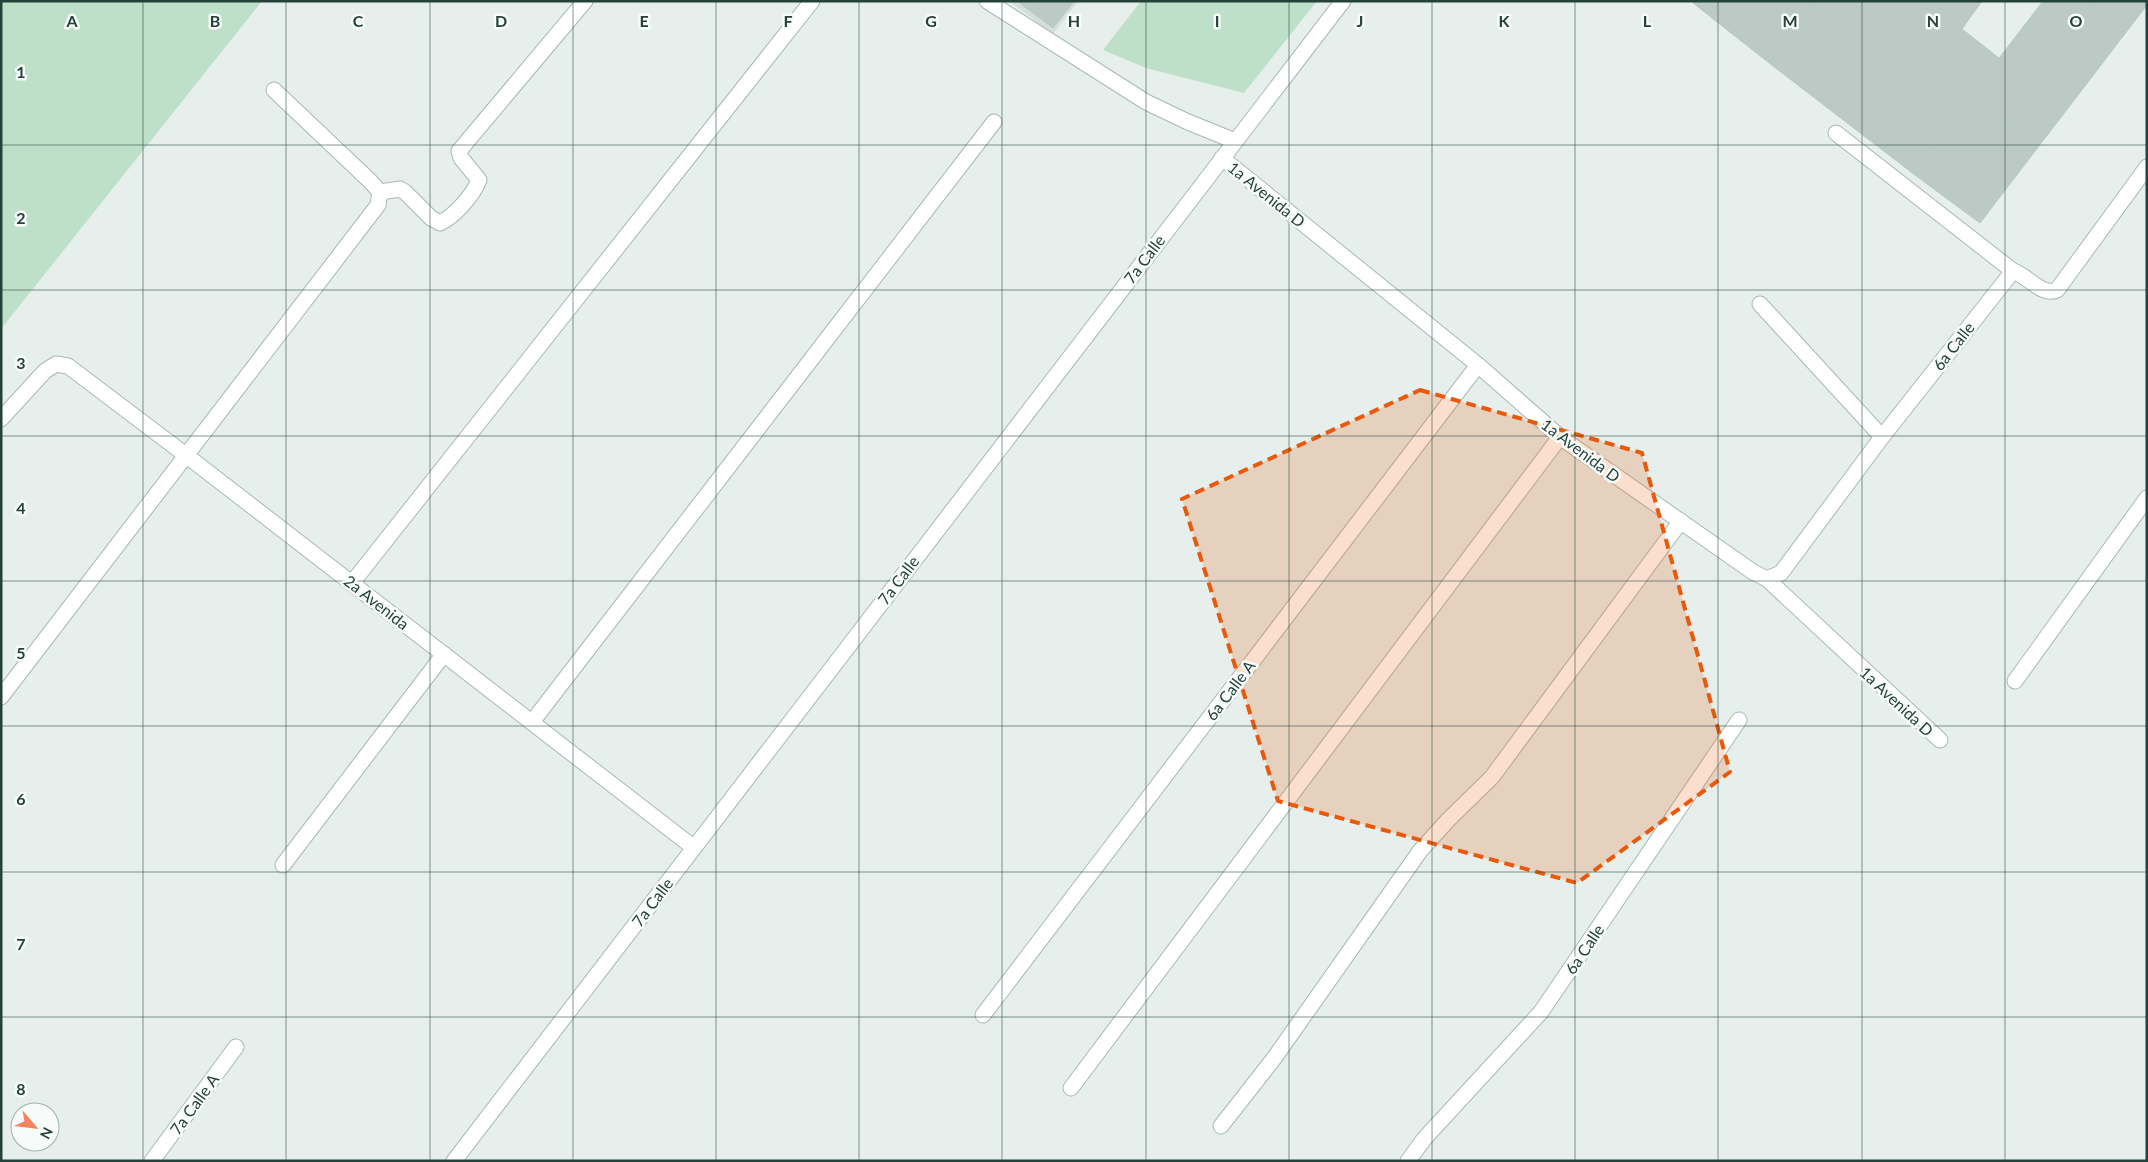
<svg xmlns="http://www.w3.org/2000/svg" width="2148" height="1162" font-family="Lato,sans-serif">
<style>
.built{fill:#d4dfda}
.green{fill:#bfe0c8}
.building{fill:#bbcac4;stroke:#b8c9c2}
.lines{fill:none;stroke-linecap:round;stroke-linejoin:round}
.minor-casing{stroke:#a8b8b2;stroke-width:17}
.minor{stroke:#fff;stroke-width:15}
.marked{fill:#e8590c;fill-opacity:0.2;stroke:#e8590c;stroke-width:4;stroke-dasharray:10 6;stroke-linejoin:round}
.grid{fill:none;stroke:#24423a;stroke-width:1;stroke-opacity:0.55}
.labels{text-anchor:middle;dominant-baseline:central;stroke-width:5;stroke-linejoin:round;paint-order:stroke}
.street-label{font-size:16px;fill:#24423a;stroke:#f7fbf9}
.grid-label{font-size:16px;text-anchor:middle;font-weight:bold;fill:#24423a;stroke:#f7fbf9;stroke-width:5;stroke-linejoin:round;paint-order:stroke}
</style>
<rect width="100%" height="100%" fill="#e6efeb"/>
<path class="built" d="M1009,1H1078L1053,34Z"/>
<g class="green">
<path d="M1,1H262L1,329Z"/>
<path d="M1141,1H1317L1244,93L1146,68L1103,50Z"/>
</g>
<g class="building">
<path d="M1017,1H1074L1053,28Z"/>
<path d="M1694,1H1814L1773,66L1693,3Z"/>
<path d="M1814,1H1982L1962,29L1999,58L1911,172L1773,66Z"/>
<path d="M2043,1H2096L2044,69L2010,44Z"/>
<path d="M2096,1H2147V5L1980,223L1946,198Z"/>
<path d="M2010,44L2044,69L1946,198L1911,172Z"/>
</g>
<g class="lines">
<g class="minor-casing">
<g id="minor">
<path d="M987,1L1146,102L1188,122L1235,141"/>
<path d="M1836,133L2013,271C2027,275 2042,297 2057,290L2147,167"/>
<path d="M1222,158L1478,365L1560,437L1753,572L1767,579L1940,740"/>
<path d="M380,192L400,189L405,192L431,218L440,223C455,216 473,195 479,180L461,158L459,151L585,1"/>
<path d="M1760,304L1882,437"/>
<path d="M1,419L45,371L56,364L68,366L187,456L693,847"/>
<path d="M1767,579L1781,573L1882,437L2013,271"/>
<path d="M352,583L812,1"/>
<path d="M2015,681L2147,498"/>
<path d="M1,697L378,205L380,192L370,181L274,90"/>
<path d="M532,722L994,122"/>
<path d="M283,865L444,654"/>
<path d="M983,1015L1478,365"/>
<path d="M1071,1088L1560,437"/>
<path d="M1221,1126L1275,1057L1420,851L1448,820L1492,777L1681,521"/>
<path d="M152,1161L236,1047"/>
<path d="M454,1161L1343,1"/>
<path d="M1408,1161L1424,1139L1541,1012L1739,720"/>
</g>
</g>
<use href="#minor" class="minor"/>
</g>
<path class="marked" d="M1420,390L1642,453L1730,772L1577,883L1278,801L1182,499Z"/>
<path class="grid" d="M143,1V1161M286,1V1161M430,1V1161M573,1V1161M716,1V1161M859,1V1161M1002,1V1161M1146,1V1161M1289,1V1161M1432,1V1161M1575,1V1161M1718,1V1161M1862,1V1161M2005,1V1161M1,145H2147M1,290H2147M1,436H2147M1,581H2147M1,726H2147M1,872H2147M1,1017H2147"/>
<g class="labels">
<g class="street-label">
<text transform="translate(1267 194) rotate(39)">1a Avenida D</text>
<text transform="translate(1144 259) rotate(-53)">7a Calle</text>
<text transform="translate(1953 346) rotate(-52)">6a Calle</text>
<text transform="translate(1581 450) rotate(37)">1a Avenida D</text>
<text transform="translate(898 580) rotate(-53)">7a Calle</text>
<text transform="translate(377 602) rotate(38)">2a Avenida</text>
<text transform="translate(1230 690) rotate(-53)">6a Calle A</text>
<text transform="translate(1897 701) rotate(43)">1a Avenida D</text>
<text transform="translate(652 902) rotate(-53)">7a Calle</text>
<text transform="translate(1584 949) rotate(-56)">6a Calle</text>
<text transform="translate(194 1104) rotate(-54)">7a Calle A</text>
</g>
</g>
<g class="grid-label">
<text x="72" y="27">A</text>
<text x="215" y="27">B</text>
<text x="358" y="27">C</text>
<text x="501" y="27">D</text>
<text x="644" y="27">E</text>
<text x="788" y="27">F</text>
<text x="931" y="27">G</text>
<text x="1074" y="27">H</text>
<text x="1217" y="27">I</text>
<text x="1360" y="27">J</text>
<text x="1504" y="27">K</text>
<text x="1647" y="27">L</text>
<text x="1790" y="27">M</text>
<text x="1933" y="27">N</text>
<text x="2076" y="27">O</text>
<text x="21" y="78">1</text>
<text x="21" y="224">2</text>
<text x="21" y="369">3</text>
<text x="21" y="514">4</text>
<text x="21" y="659">5</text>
<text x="21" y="805">6</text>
<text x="21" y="950">7</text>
<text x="21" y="1095">8</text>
</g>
<rect width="2148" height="1162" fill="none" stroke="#24423a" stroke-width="5"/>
<g transform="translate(35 1127) rotate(118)"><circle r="24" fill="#f7fbf9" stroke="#a3b1ad"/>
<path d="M0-4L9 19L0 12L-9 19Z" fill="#f4845f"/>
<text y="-8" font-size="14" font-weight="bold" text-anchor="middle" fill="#24423a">N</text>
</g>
</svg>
